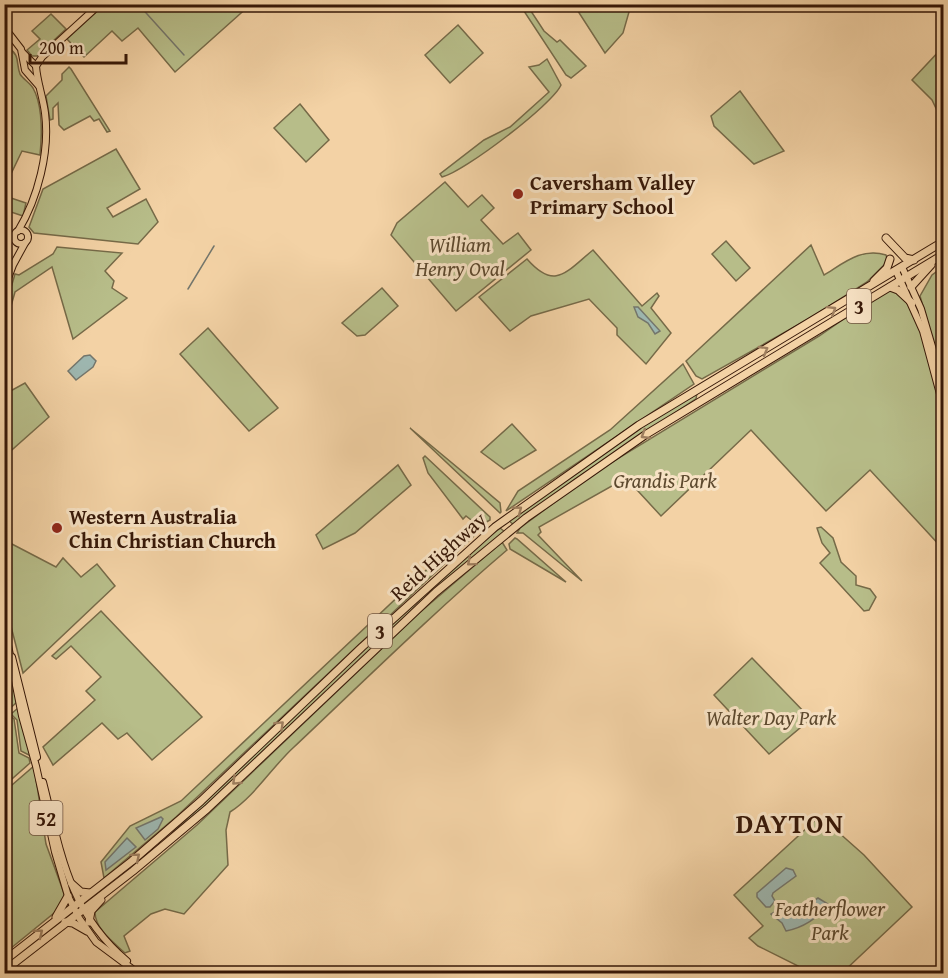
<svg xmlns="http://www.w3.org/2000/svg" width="948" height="978" font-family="'Gentium Book Plus',serif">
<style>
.green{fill:#b7bd89;stroke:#766a48;stroke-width:1.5}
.water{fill:#9db6af;stroke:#74766c;stroke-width:1.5}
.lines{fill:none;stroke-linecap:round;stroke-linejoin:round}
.stream{stroke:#74766c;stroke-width:1.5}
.primary-casing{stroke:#361707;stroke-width:8}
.trunk-casing{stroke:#361707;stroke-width:9}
.primary{stroke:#f3d2a5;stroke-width:6}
.trunk{stroke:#f3d2a5;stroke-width:7}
.oneway{stroke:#9e7e5e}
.poi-dot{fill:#8f2418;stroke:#f7e2c4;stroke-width:2}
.labels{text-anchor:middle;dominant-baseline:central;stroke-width:6;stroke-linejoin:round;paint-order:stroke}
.shield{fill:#f7e2c4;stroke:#705440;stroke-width:1.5}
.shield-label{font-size:20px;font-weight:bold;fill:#361707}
.poi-label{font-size:21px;font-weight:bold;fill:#361707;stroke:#f7e2c4;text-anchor:start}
.park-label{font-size:21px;font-style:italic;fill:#5d492e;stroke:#f7e2c4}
.street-label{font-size:21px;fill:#361707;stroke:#f7e2c4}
.district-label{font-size:27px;font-weight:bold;letter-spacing:1.5px;fill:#361707;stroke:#f7e2c4}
</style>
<rect width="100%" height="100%" fill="#f3d2a5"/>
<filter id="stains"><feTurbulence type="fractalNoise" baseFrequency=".00333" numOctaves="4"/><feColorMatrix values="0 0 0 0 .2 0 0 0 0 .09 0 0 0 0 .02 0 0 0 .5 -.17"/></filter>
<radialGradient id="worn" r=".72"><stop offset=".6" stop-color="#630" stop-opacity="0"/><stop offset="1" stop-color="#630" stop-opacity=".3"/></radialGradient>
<g class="green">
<path d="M104,5V4L250,5L175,72L138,28L122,41L112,31L84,57L67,39Z"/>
<path d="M520,5H527L544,31L557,42L560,40L586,66L571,78L566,75Z"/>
<path d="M574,5H631L623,33L605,53Z"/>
<path d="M51,14L66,29L37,56H32L27,50L40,39L32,31Z"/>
<path d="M458,25L483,53L450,83L425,55Z"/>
<path d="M943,47V123L932,100L912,80Z"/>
<path d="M9,49C20,54 16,64 20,74C23,79 30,83 33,88C43,106 42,135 40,155L22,151L9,178L4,176V53Z"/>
<path d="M547,59L561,85C553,104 464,172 442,177L440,174L484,140L510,127L549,92L529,67L539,65Z"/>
<path d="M69,67L71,69L110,131L107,132L99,119L94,121L90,116L64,130L59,125L58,103L53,108V119L50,120L46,96L62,80V74Z"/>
<path d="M740,91L784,151L754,164L714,126L711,116Z"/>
<path d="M300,104L329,140L306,162L274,128Z"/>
<path d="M116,149L140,189L107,208L113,217L146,199L158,222L138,244L34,233L29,227L43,189Z"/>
<path d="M445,182L468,207L482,195L494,208L481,220L503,244L518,233L531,250L456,311L391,235L397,223Z"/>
<path d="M5,196L26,203L23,216L5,210Z"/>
<path d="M726,241L750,268L736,281L712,254Z"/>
<path d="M811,245L824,275C844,263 862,247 886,255L888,261L867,282L812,317L702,379L696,376L686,361Z"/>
<path d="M57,247L122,253L105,271L114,281L112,288L127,298L73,339L52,267L15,292L5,327V308L15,274L19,275L53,254Z"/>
<path d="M593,250L642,306L657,293L659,296L651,308L671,333L646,364L617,335V328L589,299L531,316L510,331L479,297L527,259C555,291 566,272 593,250Z"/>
<path d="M943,267V328L940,341L943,375L920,296L932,275Z"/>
<path d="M890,287L912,303L943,410V549L870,470L826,511L751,430L661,516L626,478L539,527L541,532L538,535L582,581L523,533H517L520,528L594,473L819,336Z"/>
<path d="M382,288L398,306L365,335L357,336L342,323Z"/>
<path d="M208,328L278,408L249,431L180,354Z"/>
<path d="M683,364L694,384L506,511L518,491L610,430Z"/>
<path d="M25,383L49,417L5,456V394Z"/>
<path d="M697,393L696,399L575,479L514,525L508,520L640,428Z"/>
<path d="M512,424L536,450L504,469L481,452Z"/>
<path d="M410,428L500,503L501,512L500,513Z"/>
<path d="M425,456L490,517V520L479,526L466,516L463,519L428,473L423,458Z"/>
<path d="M398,465L411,485L355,533L323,549L316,535Z"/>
<path d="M821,527L833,538L841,562L856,576V585L870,589L876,597L869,610L864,611L820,563L830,553L822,543L817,528Z"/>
<path d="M500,528L505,532L186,824L169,836L435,581Z"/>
<path d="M474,536L176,817L104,878L101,862L130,826L181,801L454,544Z"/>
<path d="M515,538L517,539L566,582L510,549L509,544Z"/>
<path d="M502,542L507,550C433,613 365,680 294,747C272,767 255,796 230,812L226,830L228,865L184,914L165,909L151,914L124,936L130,951L125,953C113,942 95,929 95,912L197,825L418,614Z"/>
<path d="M10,543L56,567L63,558L81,577L97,564L115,586L23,673L5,603V547Z"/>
<path d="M101,611L202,717L152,760L127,733L118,739L102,723L53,765L43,747L95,700L86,691L101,677L71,646L56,659L52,656Z"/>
<path d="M4,643L17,702L5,713H4Z"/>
<path d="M752,658L808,716L807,722L769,754L714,695Z"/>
<path d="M18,708L30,754L29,755L21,751L17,720L11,714Z"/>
<path d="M10,716L14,719L19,753L29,758L30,763L5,785V720Z"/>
<path d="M34,766L46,844L65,896L59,909L5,953V791Z"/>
<path d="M820,816L864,855L912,907L842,973H812L758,946L749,938L763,926L734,895Z"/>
</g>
<g class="water">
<path d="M634,307H638L660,331L655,334L648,323L638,317Z"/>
<path d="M90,355L96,361L93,367L76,380L68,371L84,356Z"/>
<path d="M161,817L163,819L158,829L145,840L136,828Z"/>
<path d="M127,838L136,847L106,870L105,862Z"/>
<path d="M786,868L793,870L796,876L773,893L772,896L775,901L770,907H766L757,897V893Z"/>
<path d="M818,898L828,904C819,918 802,928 786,931L782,923L771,914L781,908L787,918Z"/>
</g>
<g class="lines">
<g class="stream">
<path d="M138,4L184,55"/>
<path d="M188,289L214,246"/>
</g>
<g class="primary-casing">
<g id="primary">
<path d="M4,27L21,49L25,70L39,86"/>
<path d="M22,52L36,66"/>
<circle cx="21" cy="237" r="7"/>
<path d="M18,231C38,198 50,151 45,113C43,97 37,82 36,66L42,57L100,4"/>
<path d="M902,267L921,309L944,387"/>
<path d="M896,271L923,331L944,409"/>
<path d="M4,289L13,265L25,243"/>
<path d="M5,630L22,716L36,766L55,852L68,896L79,918L96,942L139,974"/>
<path d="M12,657L37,757"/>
<path d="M43,782C61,853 68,911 127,961"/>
</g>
</g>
<g class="trunk-casing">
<g id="trunk">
<path d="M886,238L905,258L914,260"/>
<path d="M874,281L887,268L890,259"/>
<path d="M890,287L898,290L912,303"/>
<path d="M911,287L931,265"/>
<path d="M72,884L81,892L90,893"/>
<path d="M56,917L68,896"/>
<path d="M65,922L73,923L87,931"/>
<path d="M89,922L91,911L101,900"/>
<path d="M4,961L132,861L201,801L362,647L495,527L639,425L944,241"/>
<path d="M4,971L133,871L207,809L436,592L526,518L645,435L944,254"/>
</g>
</g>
<use href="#primary" class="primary"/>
<use href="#trunk" class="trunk"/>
</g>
<defs><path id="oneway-chevron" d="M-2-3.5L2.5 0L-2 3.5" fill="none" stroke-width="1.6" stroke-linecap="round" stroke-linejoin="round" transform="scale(1.5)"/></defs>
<g class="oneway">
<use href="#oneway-chevron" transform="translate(832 310) rotate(-32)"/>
<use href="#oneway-chevron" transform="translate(764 350) rotate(-30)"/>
<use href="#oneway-chevron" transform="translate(645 435) rotate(148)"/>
<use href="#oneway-chevron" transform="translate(518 510) rotate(-37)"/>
<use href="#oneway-chevron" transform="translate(471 562) rotate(140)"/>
<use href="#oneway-chevron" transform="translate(280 725) rotate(-44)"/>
<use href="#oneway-chevron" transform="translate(236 781) rotate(136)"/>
<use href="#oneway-chevron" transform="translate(136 857) rotate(-40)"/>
<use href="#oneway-chevron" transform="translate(39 933) rotate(-39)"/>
</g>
<g class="poi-dot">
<circle cx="518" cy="194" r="6"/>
<circle cx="57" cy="528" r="6"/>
</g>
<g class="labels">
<g class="shield">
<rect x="847" y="289" width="24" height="34" rx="4.5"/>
<rect x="368" y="614" width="24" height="34" rx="4.5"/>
<rect x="29.5" y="801" width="33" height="34" rx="4.5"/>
</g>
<g class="shield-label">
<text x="859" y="306">3</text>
<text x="380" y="631">3</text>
<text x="46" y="818">52</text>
</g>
<g class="poi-label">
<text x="530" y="182">Caversham Valley<tspan x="530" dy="24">Primary School</tspan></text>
<text x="69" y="516">Western Australia<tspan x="69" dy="24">Chin Christian Church</tspan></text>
</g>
<g class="park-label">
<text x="460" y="244">William<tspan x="460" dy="24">Henry Oval</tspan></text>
<text x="665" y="480">Grandis Park</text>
<text x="771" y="717">Walter Day Park</text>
<text x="830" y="908">Featherflower<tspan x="830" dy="24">Park</tspan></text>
</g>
<g class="street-label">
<text transform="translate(438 556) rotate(-42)">Reid Highway</text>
</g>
<g class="district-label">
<text x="790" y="823">DAYTON</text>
</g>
</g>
<rect width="948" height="978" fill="none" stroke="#f3d2a5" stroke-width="24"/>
<rect x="6" y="6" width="936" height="966" fill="none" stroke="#361707" stroke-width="3"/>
<rect x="12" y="12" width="924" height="954" fill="none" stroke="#361707" stroke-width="1.5"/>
<path d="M30 54v9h96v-9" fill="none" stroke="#361707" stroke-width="3"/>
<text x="39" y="54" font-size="18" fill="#361707" stroke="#f7e2c4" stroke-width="4.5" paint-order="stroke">200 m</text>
<rect width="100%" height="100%" filter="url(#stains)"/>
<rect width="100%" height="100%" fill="url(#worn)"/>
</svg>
